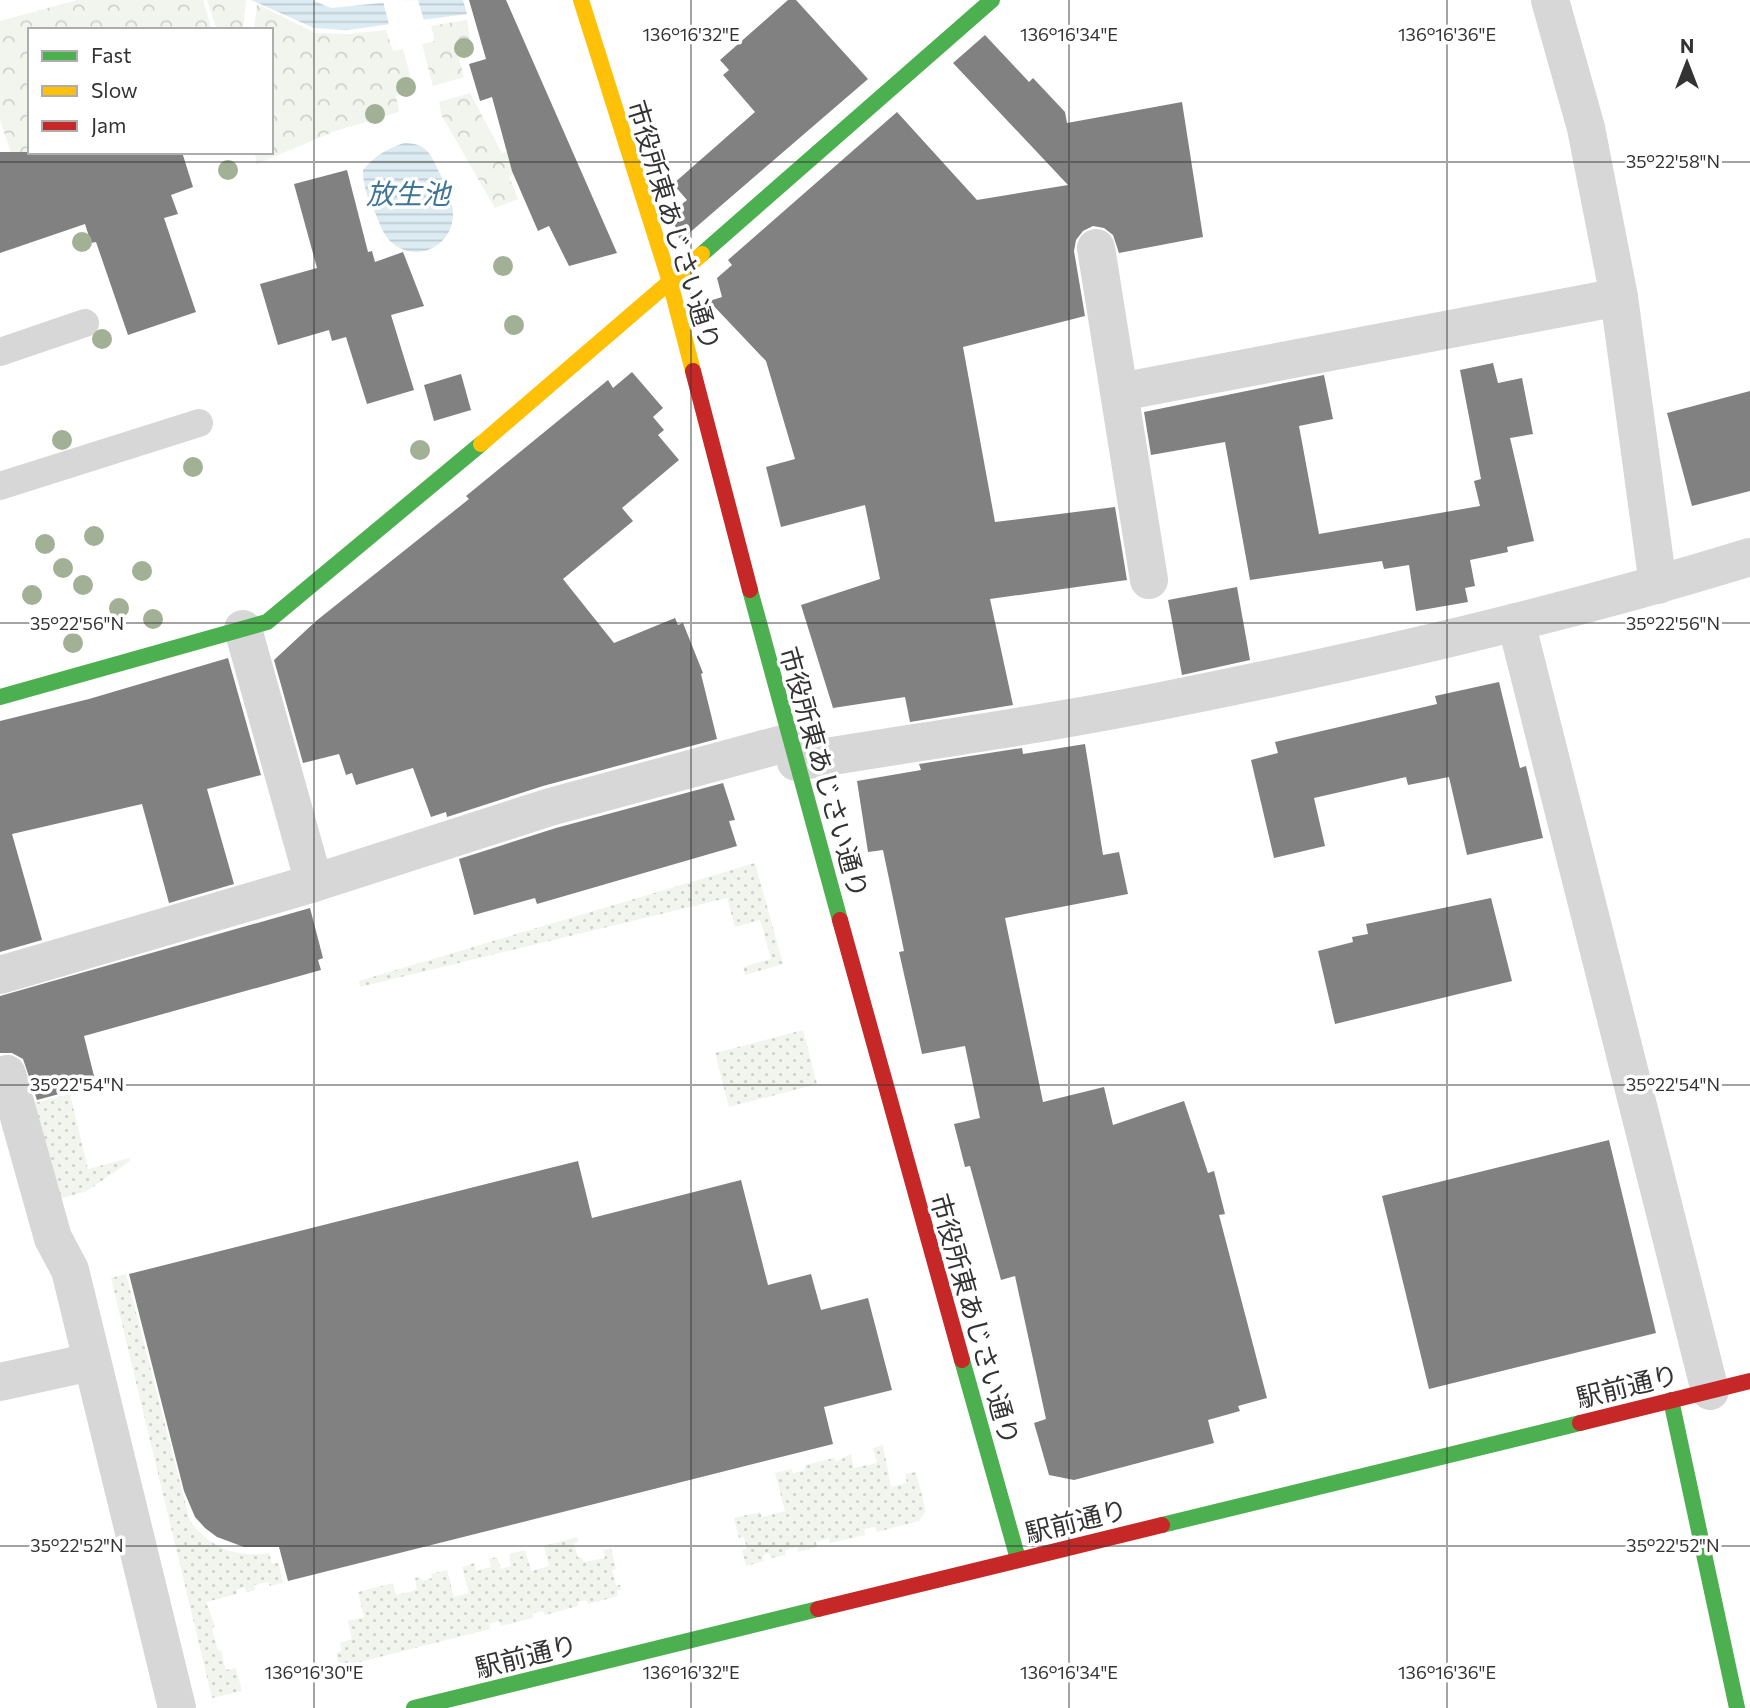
<svg xmlns="http://www.w3.org/2000/svg" width="1750" height="1708" font-family="Commissioner,'Noto Sans JP',sans-serif">
<style>
.grass{fill:url(#grass-dots)}
.forest{fill:url(#forest-crowns)}
.water{fill:url(#water-rules)}
.pier{fill:#fff}
.building{fill:#818181}
.lines{fill:none;stroke-linecap:round;stroke-linejoin:round}
.lane{stroke:#d7d7d7;stroke-width:28}
.street{stroke:#d7d7d7;stroke-width:38}
.fast{stroke:#4caf50;stroke-width:16}
.slow{stroke:#ffc107;stroke-width:16}
.jam{stroke:#c62828;stroke-width:16}
.tree{fill:#a2b095}
.ticks{fill:none;stroke:#333;stroke-width:2;stroke-opacity:0.45}
.labels{text-anchor:middle;dominant-baseline:central;stroke-width:7;stroke-linejoin:round;paint-order:stroke}
.street-label{font-size:26px;fill:#333;stroke:#fff}
.water-label{font-size:28px;font-style:italic;fill:#3f7597;stroke:#fff}
.ticks-label{font-size:18px;text-anchor:middle;fill:#333;stroke:#fff;stroke-width:7;stroke-linejoin:round;paint-order:stroke}
</style>
<defs>
<pattern id="grass-dots" width="8" height="8" patternUnits="userSpaceOnUse" patternTransform="scale(1.75)"><rect width="8" height="8" fill="#f1f5ed"/><path d="M2 2h.1M6 6h.1" fill="none" stroke="#cfd2cc" stroke-width="1.8" stroke-linecap="round"/></pattern>
<pattern id="forest-crowns" width="20" height="18" patternUnits="userSpaceOnUse" patternTransform="scale(1.75)"><rect width="20" height="18" fill="#f1f5ed"/><path d="M2 6a3 3 0 1 1 6 0M12 15a3 3 0 1 1 6 0" fill="none" stroke="#cfd2cc"/></pattern>
<pattern id="water-rules" width="6" height="5" patternUnits="userSpaceOnUse" patternTransform="scale(1.75)"><rect width="6" height="5" fill="#ddebf3"/><path d="M0 2.5h6" fill="none" stroke="#becad1"/></pattern>
</defs>
<rect width="100%" height="100%" fill="#fff"/>
<g class="grass">
<path d="M755,863L783,964L745,975L743,967L771,959L760,920L735,927L727,898L360,987L359,981Z"/>
<path d="M803,1030L817,1084L729,1107L715,1053Z"/>
<path d="M70,1094L88,1169L130,1158V1161L87,1191L59,1199L34,1103Z"/>
<path d="M126,1274L190,1521C210,1548 236,1558 269,1553L272,1564L278,1562L283,1583L270,1586L268,1582L254,1585L255,1590L246,1592L245,1587L236,1590L237,1594L206,1602L215,1626L212,1628L218,1651L221,1650L226,1670L236,1668L242,1691L212,1698L111,1278Z"/>
<path d="M883,1445L891,1487L907,1483L905,1474L916,1472L926,1511L919,1521L877,1532L875,1527L864,1529L865,1535L830,1543L829,1538L816,1542L817,1547L798,1552L797,1547L785,1550L786,1555L771,1558L769,1553L763,1555L764,1561L746,1566L742,1550L747,1549L744,1537L739,1538L734,1518L760,1512L762,1517L785,1511L775,1473L791,1469L793,1473L805,1470V1465L834,1458L836,1462L851,1454L854,1468L877,1463L873,1448Z"/>
<path d="M577,1537L578,1542L574,1543L578,1558L582,1557L583,1562L605,1558L603,1550L611,1548L616,1569L612,1570L616,1585H620L621,1589L617,1591L618,1596L588,1604L586,1600L578,1602V1606L545,1615L543,1611L533,1613V1618L501,1626L499,1621L489,1624L490,1629L340,1667L336,1653L342,1651L340,1643L352,1639L348,1621L364,1617L358,1592L393,1583L396,1595L417,1590L415,1578L420,1577L422,1581L432,1578L431,1574L447,1570L454,1597L469,1593L462,1567L474,1563L476,1571L491,1567L489,1559L497,1557L501,1569L511,1566L509,1554L525,1550L531,1571L549,1566L544,1546Z"/>
</g>
<g class="forest">
<path d="M77,0H203L212,30H30V210L0,120V21Z"/>
<path d="M207,0H246L243,30H217Z"/>
<path d="M257,4L315,33L349,34L386,30L393,51L403,49L414,89L396,96L399,112L335,131L257,164L254,152H271V30H254Z"/>
<path d="M467,20L473,55L459,59L464,77L433,86L422,44L435,41L431,26Z"/>
<path d="M470,93L502,153L525,147L529,164L509,177L518,199L495,208L442,116L439,102Z"/>
</g>
<g class="water">
<path d="M251,0H312L331,8L410,0H463L467,14L347,30L314,28Z"/>
<path d="M404,143C425,143 430,152 438,170C445,184 453,198 453,215C452,249 412,265 388,239C382,232 378,219 374,210C367,196 363,186 363,170C376,155 386,149 404,143Z"/>
</g>
<path class="pier" d="M418,0L425,24L390,29L383,1Z"/>
<g class="building">
<path d="M469,0H506L617,253L569,266L549,226L538,231L512,171L492,97L480,101L469,64L486,59Z"/>
<path d="M788,0H796L868,79L680,241L671,213L687,200L673,184L755,112L723,75L729,70L720,60Z"/>
<path d="M985,35L1029,82L1033,78L1065,112L1067,123L1182,102L1203,237L1119,253L1113,235L1104,228L1093,226L1083,231L1076,240L1074,251L1085,316L963,347L995,522L1115,507L1127,580L990,599L1013,705L910,722L905,697L833,708L801,605L880,579L865,505L781,527L766,467L795,459L766,361L709,301L722,297L717,278L732,265L728,260L897,112L977,200L1068,185L953,63Z"/>
<path d="M0,152H182L193,187L171,195L178,214L164,218L196,312L128,335L96,242L91,243L85,224L0,253Z"/>
<path d="M347,170L368,252L372,251L375,262L403,252L424,306L391,315L414,390L367,404L346,337L332,341L329,330L278,345L260,284L317,268L294,184Z"/>
<path d="M1493,363L1498,383L1522,378L1533,434L1510,438L1534,541L1507,547L1508,552L1470,560L1475,586L1465,588L1468,602L1416,611L1409,565L1384,569L1382,561L1250,580L1225,442L1151,455L1144,412L1324,375L1333,419L1299,426L1319,534L1480,506L1474,481L1481,479L1460,370Z"/>
<path d="M632,372L663,408L653,417L664,430L658,435L679,460L622,508L633,521L563,579L614,643L675,618L678,625L683,623L703,673L701,674L717,739L543,786L447,817L446,812L431,817L413,768L356,785L352,773L346,775L339,754L303,763L274,660L316,621L469,499L466,496L608,380L613,388Z"/>
<path d="M461,374L471,410L434,421L424,385Z"/>
<path d="M1750,391V491L1692,506L1667,413Z"/>
<path d="M1237,587L1250,660L1182,675L1168,600Z"/>
<path d="M228,658L261,775L207,789L234,884L169,903L142,804L12,834L42,940L0,952V721L89,699Z"/>
<path d="M1499,682L1520,768L1526,766L1543,838L1467,855L1449,777L1408,785L1406,777L1314,798L1325,846L1274,858L1251,760L1278,753L1275,742L1437,704L1435,696Z"/>
<path d="M1085,744L1103,855L1119,852L1128,894L1005,918L1043,1102L1104,1087L1113,1125L1184,1101L1208,1173L1214,1171L1225,1214L1219,1215L1267,1398L1238,1406L1240,1411L1208,1420L1214,1443L1074,1480L1049,1475L1034,1423L1046,1419L1015,1276L1001,1280L970,1166L965,1167L954,1124L980,1118L965,1046L922,1054L899,952L904,951L883,850L868,852L857,781L921,770L919,764L1022,748L1023,754Z"/>
<path d="M723,783L735,820L729,821L737,846L537,904L535,898L474,915L459,859L556,828Z"/>
<path d="M1491,898L1512,981L1335,1024L1318,951L1353,942L1352,937L1368,934L1366,924Z"/>
<path d="M310,908L323,958L318,960L321,970L84,1036L96,1084L37,1100L23,1059L12,1053H0V996Z"/>
<path d="M1609,1140L1656,1333L1429,1389L1382,1196Z"/>
<path d="M578,1161L592,1218L741,1180L768,1285L811,1274L821,1310L868,1298L892,1390L824,1407L833,1444L288,1581L279,1547H244L217,1537L205,1528L195,1517L184,1491L129,1274Z"/>
</g>
<g class="lines">
<g class="lane">
<path d="M0,352L85,323"/>
<path d="M0,486L199,423"/>
</g>
<g class="street">
<path d="M1550,0L1586,128L1619,297"/>
<path d="M1096,248L1149,580"/>
<path d="M1120,392L1619,297L1658,585"/>
<path d="M1516,622L1710,1391"/>
<path d="M243,629L314,883"/>
<path d="M796,762C922,741 1050,724 1176,698C1369,659 1562,615 1750,557"/>
<path d="M0,975L314,883L550,807L790,742"/>
<path d="M0,1076L7,1074L53,1238L70,1270L177,1708"/>
<path d="M0,1382L91,1362"/>
</g>
<g class="fast">
<path d="M702,254L992,0"/>
<path d="M750,590L840,920"/>
<path d="M0,697L267,622L481,444"/>
<path d="M962,1360L1018,1559"/>
<path d="M1671,1400L1737,1708"/>
<path d="M1162,1525L1580,1423"/>
<path d="M414,1708L818,1609"/>
</g>
<g class="slow">
<path d="M581,0L670,282L693,371"/>
<path d="M481,444L702,254"/>
</g>
<g class="jam">
<path d="M693,371L750,590"/>
<path d="M840,920L962,1360"/>
<path d="M1580,1423L1750,1381"/>
<path d="M818,1609L1162,1525"/>
</g>
</g>
<g class="tree">
<circle cx="464" cy="48" r="10"/>
<circle cx="406" cy="87" r="10"/>
<circle cx="375" cy="114" r="10"/>
<circle cx="228" cy="170" r="10"/>
<circle cx="82" cy="242" r="10"/>
<circle cx="503" cy="266" r="10"/>
<circle cx="514" cy="325" r="10"/>
<circle cx="102" cy="339" r="10"/>
<circle cx="62" cy="440" r="10"/>
<circle cx="420" cy="450" r="10"/>
<circle cx="193" cy="467" r="10"/>
<circle cx="94" cy="536" r="10"/>
<circle cx="45" cy="544" r="10"/>
<circle cx="63" cy="568" r="10"/>
<circle cx="142" cy="571" r="10"/>
<circle cx="83" cy="585" r="10"/>
<circle cx="32" cy="595" r="10"/>
<circle cx="119" cy="608" r="10"/>
<circle cx="153" cy="619" r="10"/>
<circle cx="73" cy="643" r="10"/>
</g>
<path class="ticks" d="M314,0V1708M691,0V1708M1069,0V1708M1447,0V1708M0,162H1750M0,623H1750M0,1085H1750M0,1546H1750"/>
<g class="labels">
<g class="street-label">
<text transform="translate(675 225) rotate(73)">市役所東あじさい通り</text>
<text transform="translate(825 772) rotate(74)">市役所東あじさい通り</text>
<text transform="translate(976 1319) rotate(74)">市役所東あじさい通り</text>
<text transform="translate(1627 1385) rotate(-14)">駅前通り</text>
<text transform="translate(1076 1520) rotate(-14)">駅前通り</text>
<text transform="translate(526 1655) rotate(-14)">駅前通り</text>
</g>
<g class="water-label">
<text x="408" y="193">放生池</text>
</g>
</g>
<g class="ticks-label">
<text x="691" y="41">136°16'32"E</text>
<text x="1069" y="41">136°16'34"E</text>
<text x="1447" y="41">136°16'36"E</text>
<text x="1673" y="168">35°22'58"N</text>
<text x="77" y="630">35°22'56"N</text>
<text x="1673" y="630">35°22'56"N</text>
<text x="77" y="1091">35°22'54"N</text>
<text x="1673" y="1091">35°22'54"N</text>
<text x="77" y="1552">35°22'52"N</text>
<text x="1673" y="1552">35°22'52"N</text>
<text x="314" y="1679">136°16'30"E</text>
<text x="691" y="1679">136°16'32"E</text>
<text x="1069" y="1679">136°16'34"E</text>
<text x="1447" y="1679">136°16'36"E</text>
</g>
<rect x="28" y="28" width="245" height="126" fill="#ffffff" stroke="#adadad" stroke-width="2"/>
<rect x="42" y="51" width="35" height="10" fill="#4caf50" stroke="#adadad" stroke-width="2"/>
<text x="91" y="63" font-size="21" fill="#333333">Fast</text>
<rect x="42" y="86" width="35" height="10" fill="#ffc107" stroke="#adadad" stroke-width="2"/>
<text x="91" y="98" font-size="21" fill="#333333">Slow</text>
<rect x="42" y="121" width="35" height="10" fill="#c62828" stroke="#adadad" stroke-width="2"/>
<text x="91" y="133" font-size="21" fill="#333333">Jam</text>
<g transform="translate(1687 63)" stroke="#ffffff" stroke-width="5" paint-order="stroke">
<path d="M0-5L12 26L0 18L-12 26Z" fill="#333333"/>
<text y="-10" font-size="19" font-weight="bold" text-anchor="middle" fill="#333333">N</text>
</g>
</svg>
